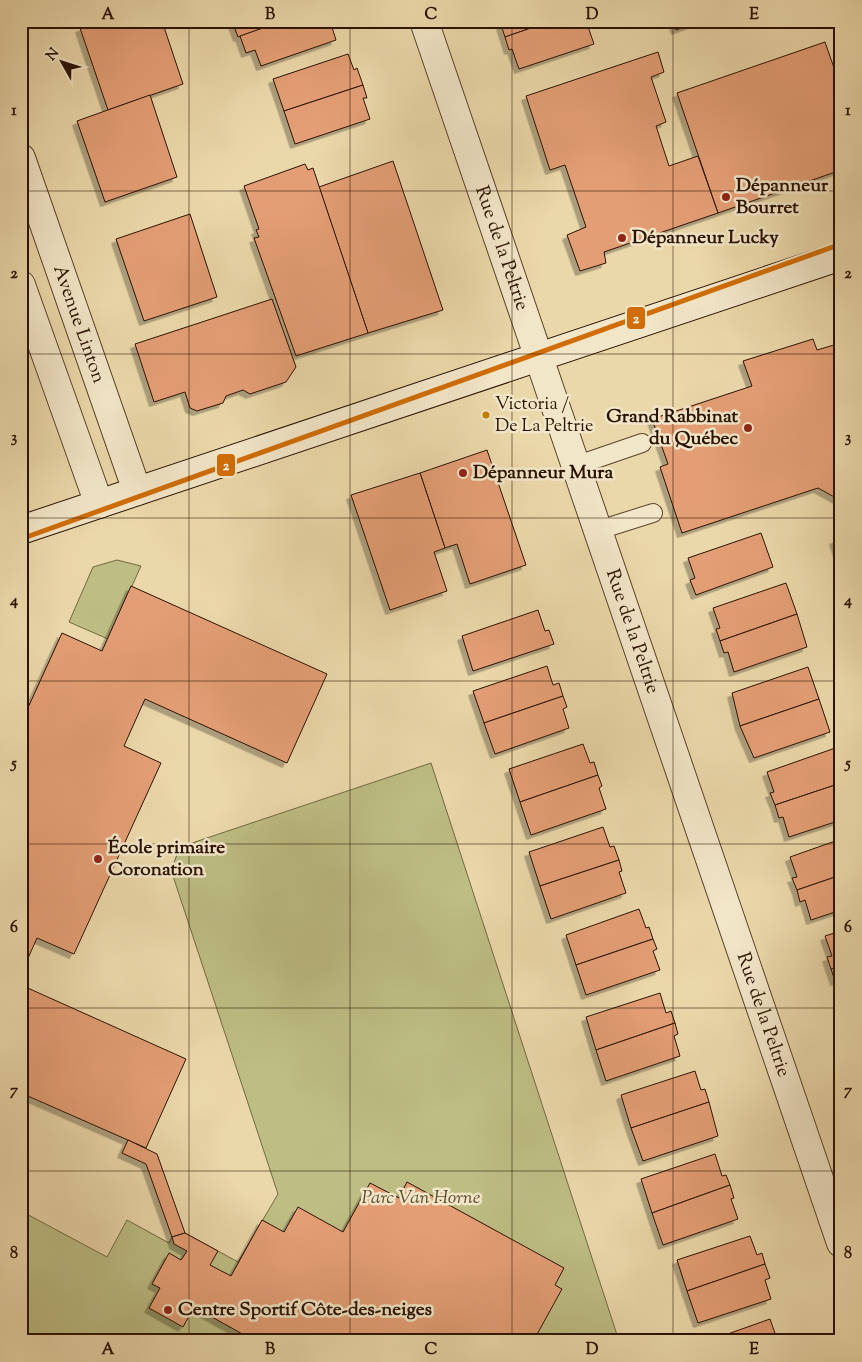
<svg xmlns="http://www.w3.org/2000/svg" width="862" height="1362" font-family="'Sorts Mill Goudy',serif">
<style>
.green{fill:#bdbd84;stroke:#746842}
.building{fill:#e49e75;stroke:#2a1201;filter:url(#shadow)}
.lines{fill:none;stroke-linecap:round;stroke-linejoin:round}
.lane-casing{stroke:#5a442b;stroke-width:20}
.street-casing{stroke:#5a442b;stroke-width:30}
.secondary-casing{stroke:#2a1201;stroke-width:30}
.lane{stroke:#f2e6c8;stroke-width:18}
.street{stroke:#f2e6c8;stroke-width:28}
.secondary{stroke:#f2e6c8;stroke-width:28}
.metro-1-casing{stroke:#f2e6c8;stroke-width:9}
.metro-1{stroke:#d06d07;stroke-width:5}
.grid{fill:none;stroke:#2a1201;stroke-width:1;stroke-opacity:0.55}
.poi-dot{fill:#8f2418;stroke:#f2e6c8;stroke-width:2}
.bus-dot{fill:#c48100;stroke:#f2e6c8;stroke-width:2}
.labels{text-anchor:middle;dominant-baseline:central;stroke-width:5;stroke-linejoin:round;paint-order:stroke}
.bus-label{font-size:18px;fill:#2a1201;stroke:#f2e6c8;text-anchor:start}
.poi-label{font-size:19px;font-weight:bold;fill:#2a1201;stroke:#f2e6c8;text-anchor:start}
.street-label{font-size:19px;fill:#2a1201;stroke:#f2e6c8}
.park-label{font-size:19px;font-style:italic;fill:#5d4e2f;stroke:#f2e6c8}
.line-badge{stroke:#f2e6c8;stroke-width:2}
.badge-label{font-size:14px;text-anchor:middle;font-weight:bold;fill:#fff}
.neatline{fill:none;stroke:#2a1201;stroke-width:2}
.grid-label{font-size:16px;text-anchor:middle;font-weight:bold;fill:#2a1201}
</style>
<defs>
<filter id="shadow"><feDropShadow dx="-4.5" dy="4.5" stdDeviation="0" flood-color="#0004"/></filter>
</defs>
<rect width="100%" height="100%" fill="#ebd8aa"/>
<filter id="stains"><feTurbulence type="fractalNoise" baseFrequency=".004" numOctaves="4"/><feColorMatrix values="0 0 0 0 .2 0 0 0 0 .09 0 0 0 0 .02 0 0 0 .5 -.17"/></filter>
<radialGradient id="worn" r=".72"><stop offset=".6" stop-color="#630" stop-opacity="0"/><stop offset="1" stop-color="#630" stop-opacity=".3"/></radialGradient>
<g class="green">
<path d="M117,560L141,566L108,639L69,622L93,567Z"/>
<path d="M431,763L619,1341H21V1211L107,1257L127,1220L169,1243L172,1237L185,1233L238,1262L278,1194L171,870L180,847Z"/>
</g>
<g class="building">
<path d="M100,21H162L183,84L108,110L80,28Z"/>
<path d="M232,21H283L238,37Z"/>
<path d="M283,21H330L336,40L261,66L255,50L246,53L240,36Z"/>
<path d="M502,21H551L505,37L501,25L503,24Z"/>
<path d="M551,21H586L594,44L519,69L512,49L509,50L505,37Z"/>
<path d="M673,21H701L676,30Z"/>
<path d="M825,42L841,88V170L718,213L677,93Z"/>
<path d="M658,52L664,72L651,77L666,122L656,126L669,166L698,156L718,213L604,252L606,263L580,271L567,235L586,227L565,165L550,170L526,96Z"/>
<path d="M348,54L354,70L357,68L363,85L284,111L273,79Z"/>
<path d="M363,85L367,98H363L370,119L295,144L284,111Z"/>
<path d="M150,95L177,177L105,202L77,121Z"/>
<path d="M393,161L443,310L368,333L319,187Z"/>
<path d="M305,164L308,170L313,168L368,333L296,356L254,238L259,237L256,230L259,229L244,186Z"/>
<path d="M190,214L217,297L144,321L116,239Z"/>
<path d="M272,299L296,367L286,382L250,394L243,390L226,396L223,403L197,411L190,408L185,392L154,402L135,344Z"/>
<path d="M813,339L817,350L834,345L838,355L841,354V498L838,499L818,488L682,533L660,467L668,464L652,419L752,386L743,361Z"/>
<path d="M487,450L526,565L470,584L457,544L445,548L420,473Z"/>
<path d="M420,473L445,548L434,552L447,591L390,610L351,495Z"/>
<path d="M761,533L773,567L696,595L690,580L695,578L688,558Z"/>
<path d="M841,537V561L834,540Z"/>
<path d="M786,583L797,614L720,641L716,629L720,628L713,608Z"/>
<path d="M131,586L327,674L287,763L145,699L124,746L161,763L74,954L37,938L21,974V723L62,633L102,651Z"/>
<path d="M538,610L545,631L549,630L554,644L473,671L462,636Z"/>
<path d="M797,614L807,647L734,672L728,652L724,653L720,641Z"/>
<path d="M547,666L553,685L559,683L563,696L484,723L473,691Z"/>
<path d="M808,667L819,699L740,726L732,693Z"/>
<path d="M563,696L567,707L563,709L569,728L495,754L484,723Z"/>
<path d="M819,699L830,732L754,758L740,726Z"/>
<path d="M583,744L590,763L594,762L598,775L520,802L509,769Z"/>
<path d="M841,746V783L775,805L770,793L774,792L767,772Z"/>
<path d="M598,775L602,786L599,788L606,809L531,835L520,802Z"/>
<path d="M841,783V820L789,837L783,817L779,818L775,805Z"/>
<path d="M603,827L610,847L614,846L619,860L540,886L529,852Z"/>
<path d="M841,839V875L797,890L792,878L797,877L790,857Z"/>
<path d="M619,860L622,871L619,872L626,893L551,919L540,886Z"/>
<path d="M841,875V910L811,920L805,900L800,902L797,890Z"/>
<path d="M639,909L646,928L649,927L653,939L576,965L566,935Z"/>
<path d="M841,931V966L831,969L827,957L832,956L825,936Z"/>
<path d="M653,939L657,949L653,951L660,970L586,995L576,965Z"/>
<path d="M841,966V982L840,979L835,981L831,969Z"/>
<path d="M21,985L186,1059L146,1148L21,1093Z"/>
<path d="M660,993L666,1013L671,1011L675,1023L596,1050L586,1017Z"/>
<path d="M675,1023L678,1034L674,1036L680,1056L606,1081L596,1050Z"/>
<path d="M695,1071L701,1090L705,1089L709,1102L631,1128L621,1095Z"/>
<path d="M709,1102L718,1136L643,1161L631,1128Z"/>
<path d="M128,1140L157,1154L185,1233L172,1237L146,1164L122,1153Z"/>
<path d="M715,1154L722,1176L726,1175L730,1185L652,1213L641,1179Z"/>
<path d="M407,1182L564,1268L555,1285L562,1289L535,1338L528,1334L525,1341H255L194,1307L183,1327L149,1308L160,1288L152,1284L169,1253L181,1260L187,1251L174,1244L172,1237L185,1233L218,1251L210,1265L231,1276L262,1220L284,1232L298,1207L343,1232L370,1183L399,1198Z"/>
<path d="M730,1185L734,1198L731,1199L738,1219L663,1245L652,1213Z"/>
<path d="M750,1236L757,1255L762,1253L765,1264L687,1291L677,1260Z"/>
<path d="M765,1264L770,1278L765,1280L771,1299L698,1323L687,1291Z"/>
<path d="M770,1319L777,1339L781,1337L782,1341H708Z"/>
</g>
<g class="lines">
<g class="lane-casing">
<g id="lane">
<path d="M575,466L642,443"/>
<path d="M596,531L653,513"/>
</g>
</g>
<g class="street-casing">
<g id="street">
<path id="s1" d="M424,21L841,1243"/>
<path id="s2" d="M21,158L137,491"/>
<path d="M21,285L99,504"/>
</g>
</g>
<g class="secondary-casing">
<path id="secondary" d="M21,530L841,256"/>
</g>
<use href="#lane" class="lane"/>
<use href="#street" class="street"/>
<use href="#secondary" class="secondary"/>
<g class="metro-1-casing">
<path id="metro-1" d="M21,539L841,244"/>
</g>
<use href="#metro-1" class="metro-1"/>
</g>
<path class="grid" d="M189,21V1341M350,21V1341M512,21V1341M673,21V1341M21,191H841M21,354H841M21,518H841M21,681H841M21,844H841M21,1008H841M21,1171H841"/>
<g class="poi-dot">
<circle cx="726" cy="197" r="5"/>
<circle cx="622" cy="238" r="5"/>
<circle cx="748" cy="428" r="5"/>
<circle cx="463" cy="473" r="5"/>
<circle cx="98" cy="859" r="5"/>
<circle cx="168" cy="1310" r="5"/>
</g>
<circle class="bus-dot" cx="486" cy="415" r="4.5"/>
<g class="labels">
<g class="bus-label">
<text x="495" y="405">Victoria /<tspan x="495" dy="22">De La Peltrie</tspan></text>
</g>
<g class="poi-label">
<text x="736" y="186">Dépanneur<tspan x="736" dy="22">Bourret</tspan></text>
<text x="632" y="238">Dépanneur Lucky</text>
<text x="738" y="417" text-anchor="end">Grand Rabbinat<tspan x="738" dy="22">du Québec</tspan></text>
<text x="473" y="473">Dépanneur Mura</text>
<text x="108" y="848">École primaire<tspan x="108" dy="22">Coronation</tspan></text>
<text x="178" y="1310">Centre Sportif Côte-des-neiges</text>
</g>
<g class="street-label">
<text stroke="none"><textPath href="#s1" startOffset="240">Rue de la Peltrie</textPath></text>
<text stroke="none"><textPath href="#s2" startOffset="176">Avenue Linton</textPath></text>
<text stroke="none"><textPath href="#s1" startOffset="645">Rue de la Peltrie</textPath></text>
<text stroke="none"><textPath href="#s1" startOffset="1050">Rue de la Peltrie</textPath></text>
</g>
<g class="park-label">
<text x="421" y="1198">Parc Van Horne</text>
</g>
</g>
<g class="line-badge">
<rect x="626" y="306" width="20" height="24" rx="5" fill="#d06d07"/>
<rect x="216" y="453" width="20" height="24" rx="5" fill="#d06d07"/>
</g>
<g class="badge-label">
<text x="636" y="323">2</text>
<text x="226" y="470">2</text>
</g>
<rect width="862" height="1362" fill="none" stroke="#ebd8aa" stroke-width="55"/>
<g transform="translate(62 62) rotate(309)" stroke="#f2e6c8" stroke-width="4" paint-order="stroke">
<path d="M0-4L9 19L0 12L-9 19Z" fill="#2a1201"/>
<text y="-8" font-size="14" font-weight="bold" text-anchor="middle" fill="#2a1201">N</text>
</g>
<rect x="28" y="28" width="806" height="1306" class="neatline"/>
<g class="grid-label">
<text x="108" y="19">A</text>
<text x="270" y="19">B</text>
<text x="431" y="19">C</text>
<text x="592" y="19">D</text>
<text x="754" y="19">E</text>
<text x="14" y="115">1</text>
<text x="848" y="115">1</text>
<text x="14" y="278">2</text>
<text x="848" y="278">2</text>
<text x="14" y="442">3</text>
<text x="848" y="442">3</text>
<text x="14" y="605">4</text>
<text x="848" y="605">4</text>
<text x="14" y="768">5</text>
<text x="848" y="768">5</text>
<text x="14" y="932">6</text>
<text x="848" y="932">6</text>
<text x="14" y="1095">7</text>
<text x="848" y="1095">7</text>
<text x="14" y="1258">8</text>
<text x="848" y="1258">8</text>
<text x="108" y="1354">A</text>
<text x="270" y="1354">B</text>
<text x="431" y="1354">C</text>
<text x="592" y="1354">D</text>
<text x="754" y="1354">E</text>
</g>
<rect width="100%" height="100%" filter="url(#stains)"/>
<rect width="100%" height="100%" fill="url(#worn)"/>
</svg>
